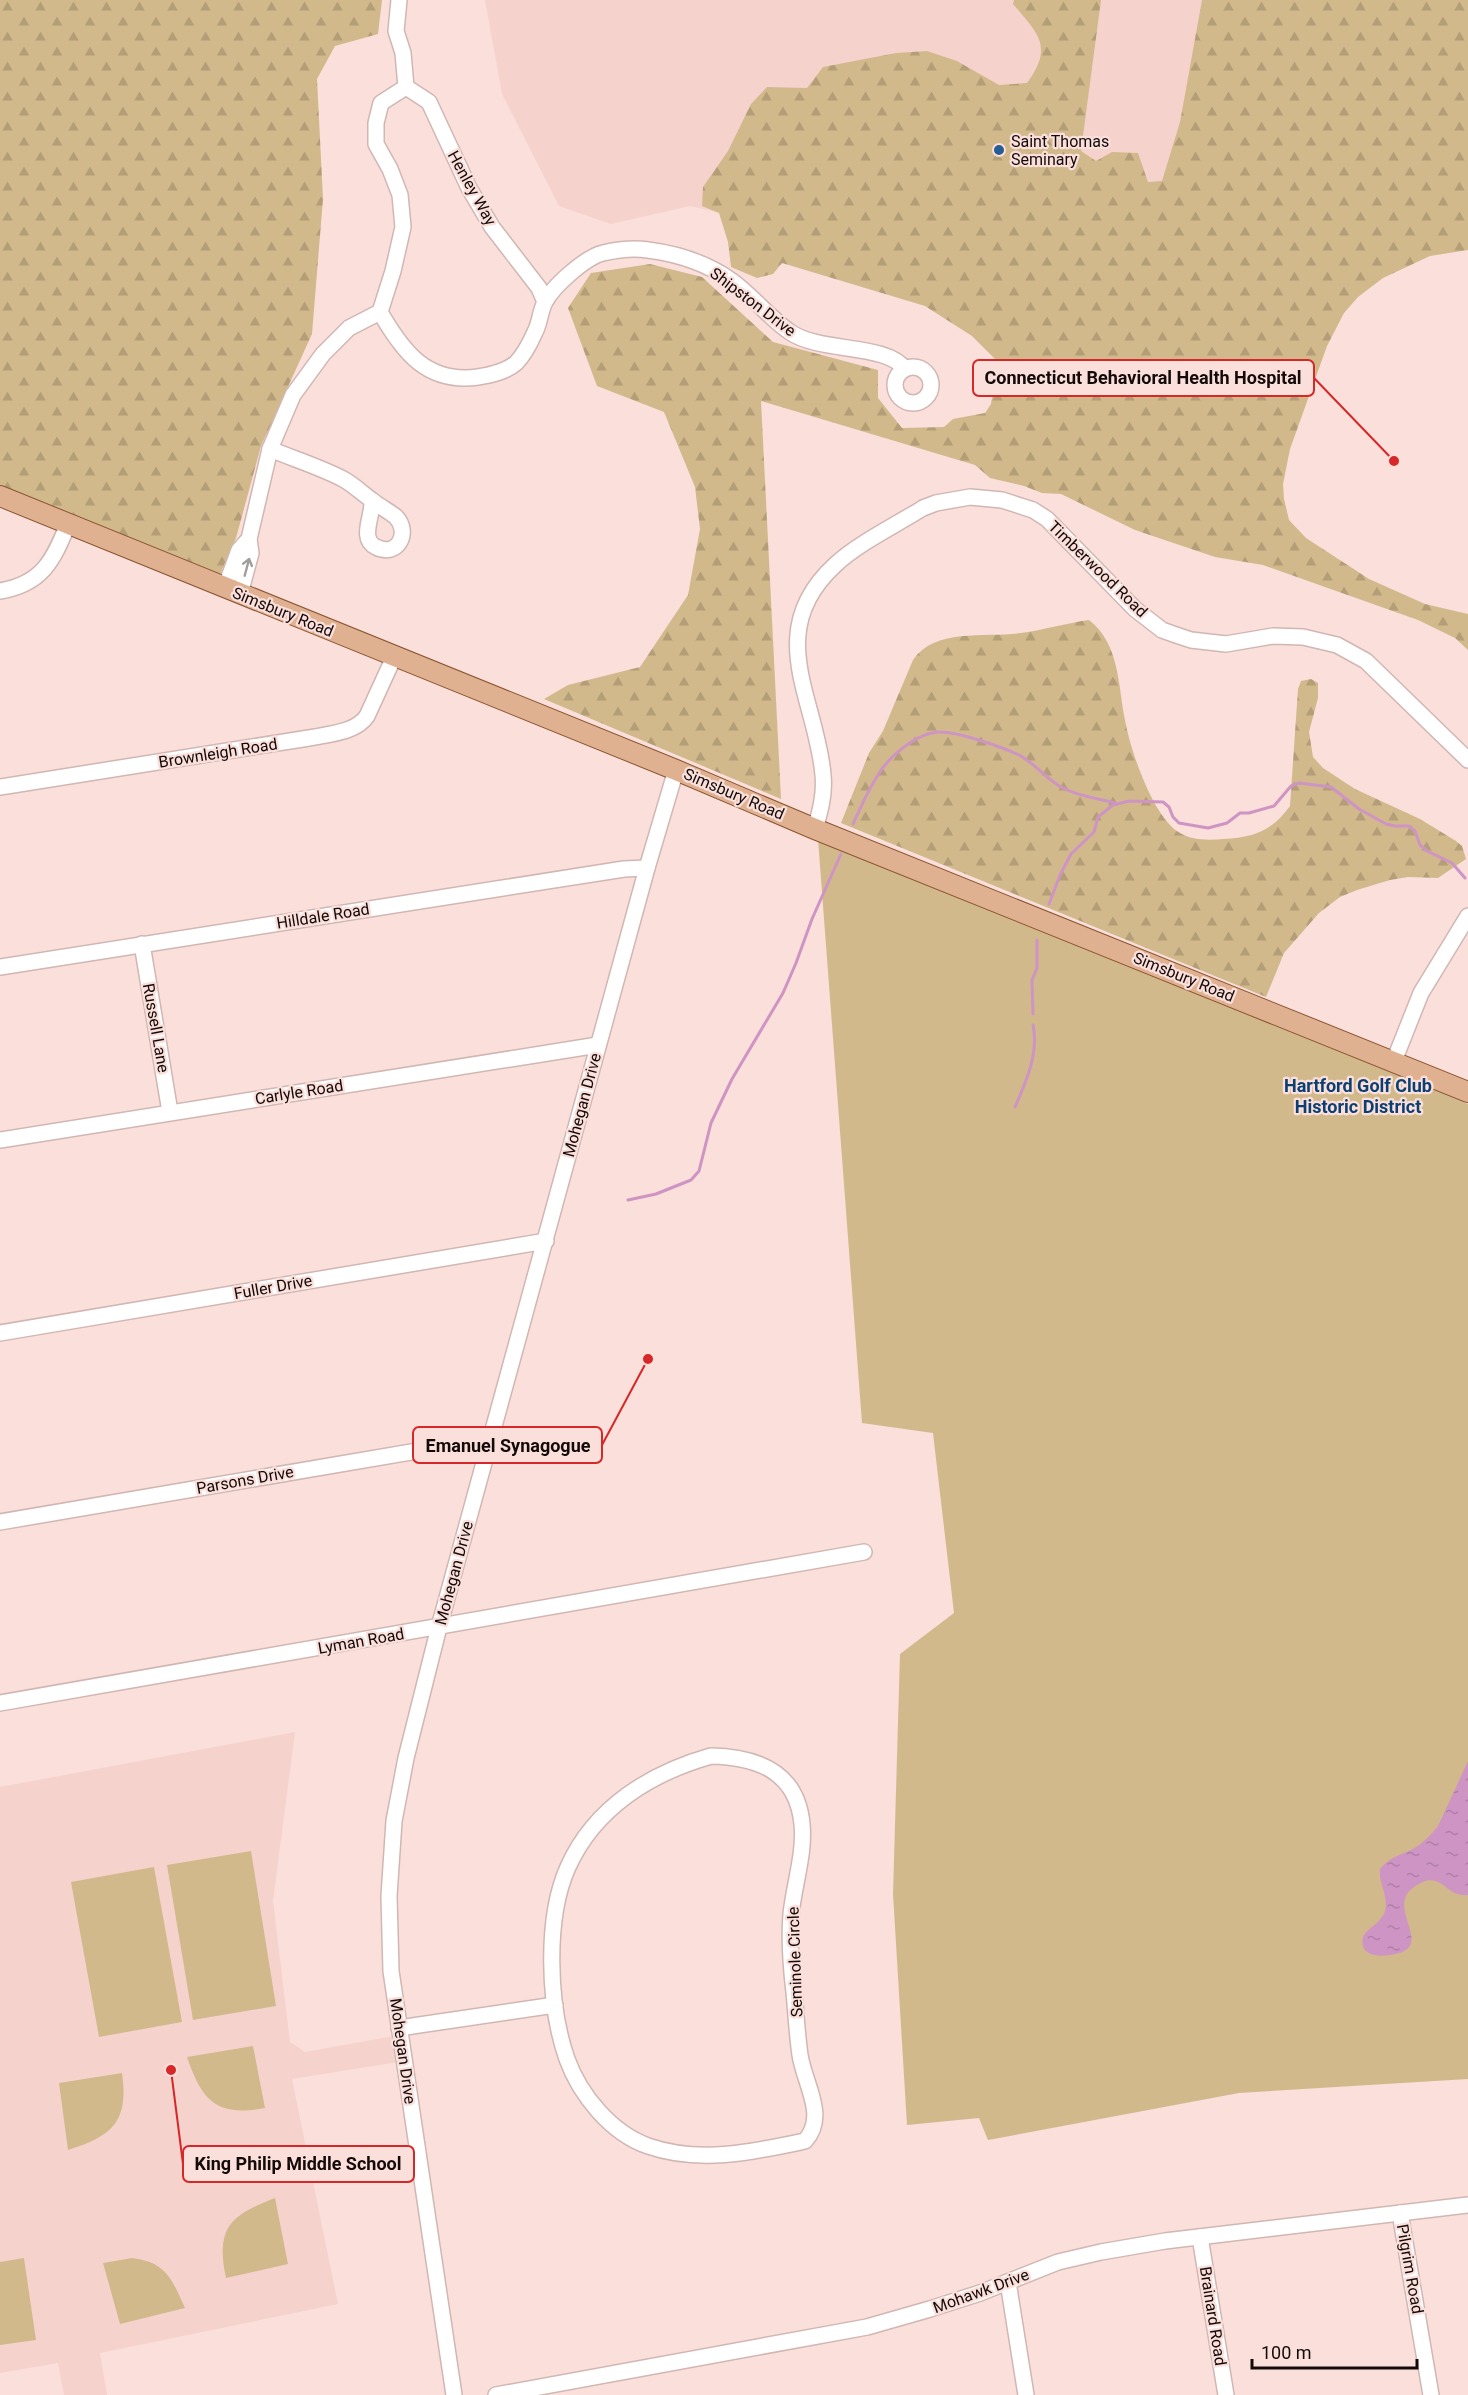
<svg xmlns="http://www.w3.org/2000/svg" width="1468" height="2395" font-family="Roboto,sans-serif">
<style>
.built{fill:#f6d2cd}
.grass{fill:#d2b98c}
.forest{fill:url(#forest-firs)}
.water{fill:url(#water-ripples)}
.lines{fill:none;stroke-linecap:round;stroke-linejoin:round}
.stream{stroke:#ce94c4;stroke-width:3}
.minor-casing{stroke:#d1b7b3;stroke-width:18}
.major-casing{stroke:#8b5531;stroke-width:22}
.minor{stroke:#fff;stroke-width:15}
.major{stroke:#e0b190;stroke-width:20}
.oneway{stroke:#a19d9d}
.poi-dot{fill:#275d95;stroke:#fadfdb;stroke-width:2}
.labels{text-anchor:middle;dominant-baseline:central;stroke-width:4.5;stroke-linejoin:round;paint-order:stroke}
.poi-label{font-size:16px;fill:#130a09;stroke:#fadfdb;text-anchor:start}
.street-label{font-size:16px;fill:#130a09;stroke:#fadfdb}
.neighbourhood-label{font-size:18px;font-weight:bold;fill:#0b3f71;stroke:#fadfdb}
.leader{fill:none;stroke:#d62828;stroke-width:2}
.callout-dot{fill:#d62828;stroke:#fadfdb;stroke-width:2}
.callout{fill:#fadfdb;stroke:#d62828;stroke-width:2}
.callout-label{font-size:18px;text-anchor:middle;font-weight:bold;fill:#130a09}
</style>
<defs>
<pattern id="forest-firs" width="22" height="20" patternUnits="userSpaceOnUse" patternTransform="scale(1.5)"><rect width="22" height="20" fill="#d2b98c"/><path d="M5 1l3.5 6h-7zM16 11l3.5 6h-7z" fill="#b39e77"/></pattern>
<pattern id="water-ripples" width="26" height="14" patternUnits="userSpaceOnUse" patternTransform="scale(1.5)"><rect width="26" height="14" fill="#ce94c4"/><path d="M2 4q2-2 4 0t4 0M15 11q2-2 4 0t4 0" fill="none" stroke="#b07ea7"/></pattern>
</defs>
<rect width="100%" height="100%" fill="#fadfdb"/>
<g class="built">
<path d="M485,0H1468V222L922,259L690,206L611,224L559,206L502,94Z"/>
<path d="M295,1732L273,1901L290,2042L305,2052L399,2035L404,2061L292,2079L338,2304L100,2353L107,2395H64L58,2363L0,2373V1787Z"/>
</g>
<g class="grass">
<path d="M818,839L1468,1104V2079L1239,2093L988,2140L979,2118L907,2125L893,1894L900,1654L954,1613L933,1433L862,1423Z"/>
<path d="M251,1851L276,2006L193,2020L167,1865Z"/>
<path d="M154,1867L182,2022L99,2037L71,1882Z"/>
<path d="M253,2046L265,2108C216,2117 202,2101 187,2057Z"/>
<path d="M122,2073C129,2122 112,2136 68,2150L59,2083Z"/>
<path d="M275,2198L288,2264L226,2278C215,2227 231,2215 275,2198Z"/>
<path d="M24,2258L36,2340L0,2345V2262Z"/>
<path d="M132,2258C166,2262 172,2279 185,2308L120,2324L103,2263Z"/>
</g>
<g class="forest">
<path d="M0,0H382L378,34L335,46L317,79L323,199L312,334L261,446L236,538L219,577L0,486Z"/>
<path d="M1014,0H1101L1081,151L1096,161L1112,152L1138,153L1148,182L1162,181L1180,122L1202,0H1468V250L1430,256L1383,278L1358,297L1344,313L1327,346L1290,449L1283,484L1284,499L1289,520L1306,538L1369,579L1425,604L1468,614V650L1455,638L1418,620L1263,565L1215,557L1135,530L1061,494L1042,493L1024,486L990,478L975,465L761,401L781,799L544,699L568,685L640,667L688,595L700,529L695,487L664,412L597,386L568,308L591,273L650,264L702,277L773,342L878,370V398L902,428L944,427L953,419L985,413L991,404L997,361L972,336L925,306L782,263L773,274L757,278L731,267L728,242L719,213L702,206L703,187L728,151L751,104L767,87L807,88L823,67L896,53L927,51L957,61L999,85L1027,83C1054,46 1038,34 1013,4Z"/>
<path d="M1089,620C1120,644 1118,686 1125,720C1130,749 1153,818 1180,833C1193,841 1210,840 1224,839C1254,837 1272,831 1290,806L1298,689L1301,681L1311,679L1318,683V698L1309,732L1313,757L1323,768L1355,789L1420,819L1456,841L1462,846L1466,859L1438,878L1408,877L1390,880L1357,890L1340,897L1319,913L1284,953L1266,997L841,823L869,753L883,731L913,660C935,627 987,638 1021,633C1044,630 1066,623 1089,620Z"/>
</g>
<path class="water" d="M1468,1761V1895C1444,1898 1442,1867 1414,1887C1383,1908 1440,1949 1390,1955C1381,1956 1371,1957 1364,1949C1356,1929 1380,1928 1385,1911C1389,1897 1378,1882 1380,1869C1389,1857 1401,1855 1413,1849C1423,1843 1431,1835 1438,1826Z"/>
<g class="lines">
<g class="stream">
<path d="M853,824C861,807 868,790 878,775C889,756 918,732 940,732C959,732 1002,747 1019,755C1036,764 1047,780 1063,788C1080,797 1097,798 1115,803"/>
<path d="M1049,904L1060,875L1071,854L1094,832L1098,817L1113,805L1129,801L1163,802L1169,807L1173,817L1179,823L1208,828L1227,823L1240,813H1249L1274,806L1291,786L1299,783L1331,787L1359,809L1386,824L1395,826H1409L1415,831L1420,845L1427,851L1452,863L1465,878"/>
<path d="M1033,1014L1032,980L1037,968V940"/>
<path d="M1015,1107C1026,1082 1039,1053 1033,1025"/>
<path d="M628,1200L656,1194L691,1180L699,1171L711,1123L732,1079L783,993L796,963L812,919L841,854"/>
</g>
<g class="minor-casing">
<g id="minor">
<path d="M399,0L396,31L403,53L406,87"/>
<path d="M545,302L539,288L492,227L469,188L429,102L406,87L381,103L376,123V144L390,169L400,195L403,227L393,271L380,312C403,352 427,384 478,377C490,375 506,372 516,363C523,356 531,341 535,332C540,323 540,311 545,302C553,286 586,257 603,253C616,250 635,248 648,250C679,254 707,263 732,281C753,296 769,318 790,332C820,353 886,343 905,369"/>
<circle cx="913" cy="385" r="18"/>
<path d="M270,449C294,459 320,467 343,479C354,485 363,494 373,501C380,507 389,511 396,517C411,533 397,558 376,547C359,539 373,516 372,501"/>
<path d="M225,588L239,550L249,539"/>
<path d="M0,591C42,584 53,561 68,524"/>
<path d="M240,594L251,553L249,539L270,449L293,395L323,354L349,328L380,312"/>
<path d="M0,787L309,738C327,734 356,733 367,716L394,657"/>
<path d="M815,829C820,812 825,794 823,775C817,700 762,632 835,565C857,544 896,525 923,508L936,503L970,497L1002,500L1033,510L1047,519L1135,609L1162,630L1176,635L1191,640L1226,644L1273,636L1303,637L1337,645L1366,661L1468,760"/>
<path d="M142,944L170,1112"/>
<path d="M0,967L624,869L647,868"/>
<path d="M1394,1061L1421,993L1468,916"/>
<path d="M0,1140L598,1045"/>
<path d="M0,1333L546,1241"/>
<path d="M0,1522L464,1443L490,1441"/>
<path d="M0,1703L864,1552"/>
<path d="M711,1756C757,1757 797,1771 802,1824C805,1853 794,1885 791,1914C789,1939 791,1967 794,1992C796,2013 797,2034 800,2055C804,2083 828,2116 805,2141C753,2152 700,2164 648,2146C611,2133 580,2095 567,2059C548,2005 545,1918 568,1867C595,1807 651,1773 711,1756Z"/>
<path d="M399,2028L555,2005"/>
<path d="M1400,2213L1431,2395"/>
<path d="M1200,2237L1226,2395"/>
<path d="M1008,2282L1026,2395"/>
<path d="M454,2395L391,1971L389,1896L394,1821L406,1758L439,1627L647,868L676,770"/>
<path d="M496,2395L867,2327L930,2309L980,2293L1058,2262L1101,2252L1165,2241L1468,2205"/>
</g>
</g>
<g class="major-casing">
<path id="major" d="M0,496L676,770L815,829L1468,1092"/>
</g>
<use href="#minor" class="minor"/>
<use href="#major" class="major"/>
</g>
<defs><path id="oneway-shaft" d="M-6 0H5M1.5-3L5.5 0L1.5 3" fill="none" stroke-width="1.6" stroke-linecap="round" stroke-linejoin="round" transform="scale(1.5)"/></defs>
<use class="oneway" href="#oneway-shaft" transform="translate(247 567) rotate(-75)"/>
<circle class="poi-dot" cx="999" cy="150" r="6"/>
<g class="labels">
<g class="poi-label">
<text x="1011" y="141">Saint Thomas<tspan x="1011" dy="18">Seminary</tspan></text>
</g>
<g class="street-label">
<text transform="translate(472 188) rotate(61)">Henley Way</text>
<text transform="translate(753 302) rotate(37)">Shipston Drive</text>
<text transform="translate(1098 569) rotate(44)">Timberwood Road</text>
<text transform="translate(283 612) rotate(22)">Simsbury Road</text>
<text transform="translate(218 753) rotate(-9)">Brownleigh Road</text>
<text transform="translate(734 794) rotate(23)">Simsbury Road</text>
<text transform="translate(323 916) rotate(-9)">Hilldale Road</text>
<text transform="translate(1184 977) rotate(22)">Simsbury Road</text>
<text transform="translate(156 1028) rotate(80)">Russell Lane</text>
<text transform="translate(299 1092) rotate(-9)">Carlyle Road</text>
<text transform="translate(582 1105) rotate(-75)">Mohegan Drive</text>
<text transform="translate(273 1287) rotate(-10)">Fuller Drive</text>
<text transform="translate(245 1480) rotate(-10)">Parsons Drive</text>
<text transform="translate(454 1573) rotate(-75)">Mohegan Drive</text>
<text transform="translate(361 1641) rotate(-10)">Lyman Road</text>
<text transform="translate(795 1962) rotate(-92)">Seminole Circle</text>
<text transform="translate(403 2051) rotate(82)">Mohegan Drive</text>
<text transform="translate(1410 2269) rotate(80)">Pilgrim Road</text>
<text transform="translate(981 2291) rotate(-20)">Mohawk Drive</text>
<text transform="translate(1213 2316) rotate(81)">Brainard Road</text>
</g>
<g class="neighbourhood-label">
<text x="1358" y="1085">Hartford Golf Club<tspan x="1358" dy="21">Historic District</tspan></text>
</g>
</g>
<path class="leader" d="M1394 461L1314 378M648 1359L602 1445M171 2070L183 2164"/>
<g class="callout-dot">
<circle cx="1394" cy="461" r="6"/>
<circle cx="648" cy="1359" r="6"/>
<circle cx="171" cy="2070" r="6"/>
</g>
<g class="callout">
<rect x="973" y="360" width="341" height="36" rx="6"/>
<rect x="413" y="1427" width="189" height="36" rx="6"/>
<rect x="183" y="2146" width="231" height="36" rx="6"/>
</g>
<g class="callout-label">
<text x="1143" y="384">Connecticut Behavioral Health Hospital</text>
<text x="508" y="1452">Emanuel Synagogue</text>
<text x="298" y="2170">King Philip Middle School</text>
</g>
<path d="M1252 2359v9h165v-9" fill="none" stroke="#130a09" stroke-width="3"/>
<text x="1261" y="2359" font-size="18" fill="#130a09" stroke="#fadfdb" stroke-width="4.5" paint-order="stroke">100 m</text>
</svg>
